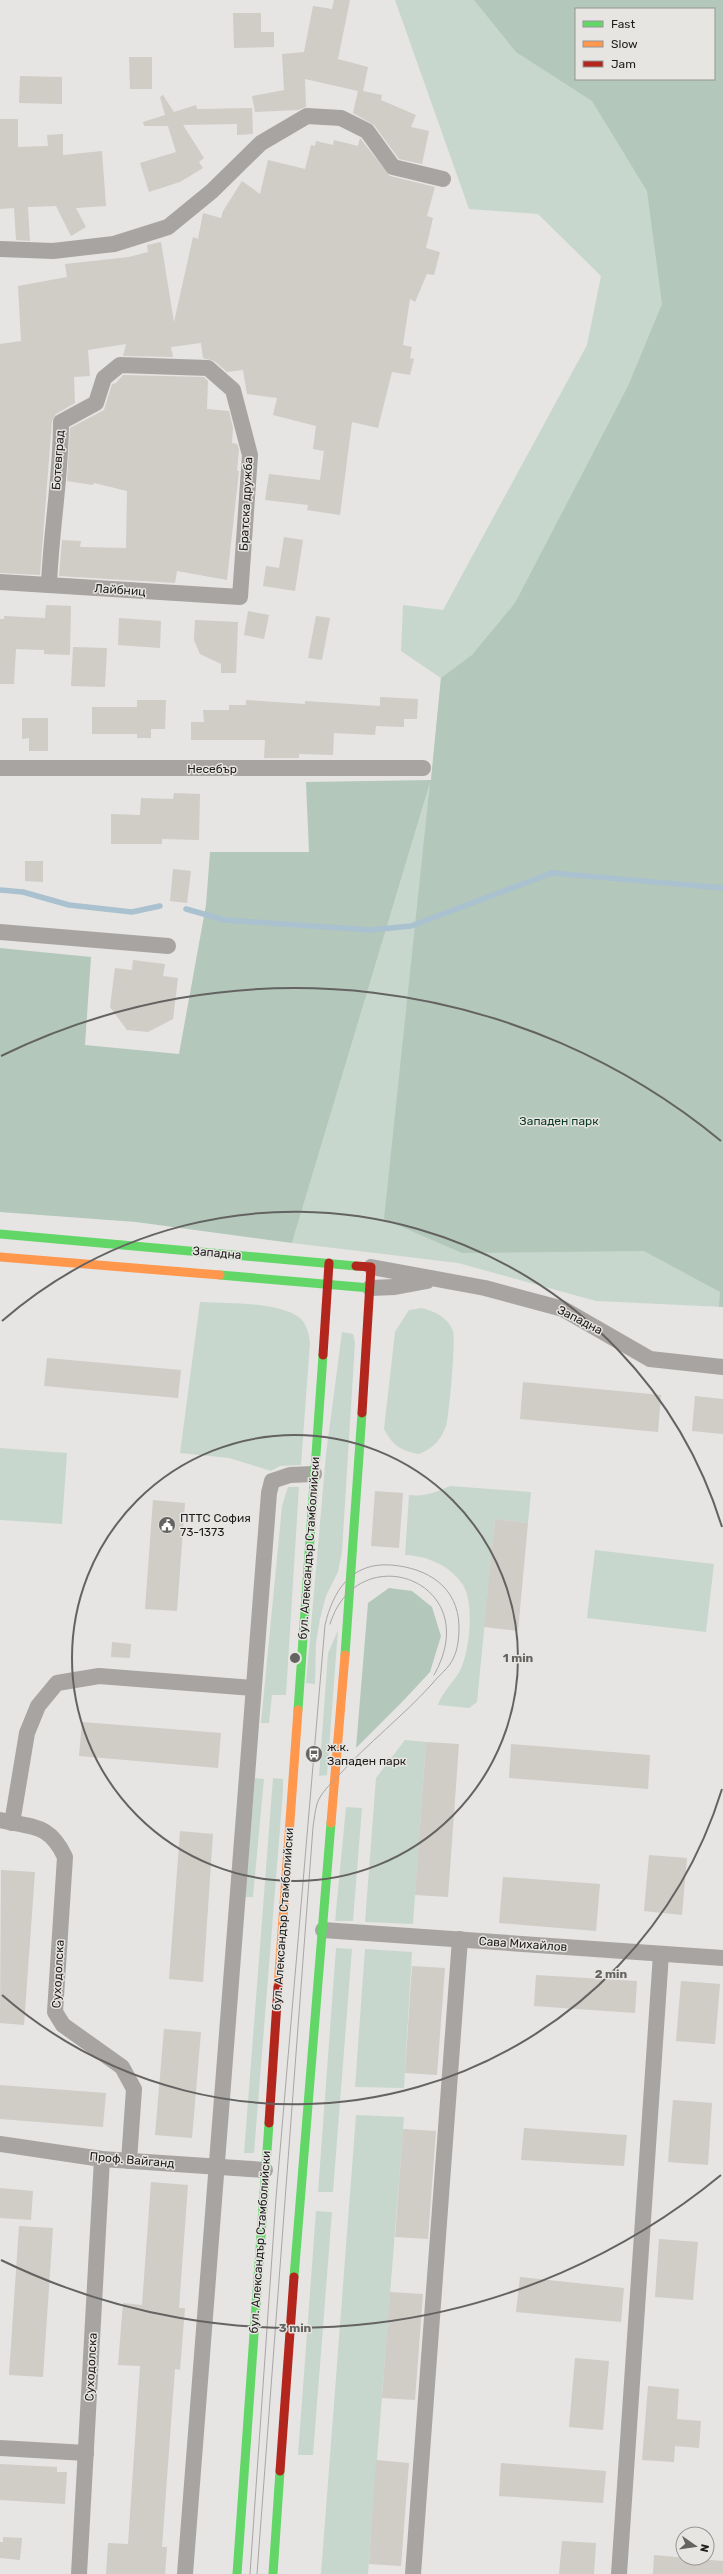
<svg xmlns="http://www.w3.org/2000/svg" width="723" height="2574" font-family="Rubik,sans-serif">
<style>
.green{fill:#c7d7ce;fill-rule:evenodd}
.forest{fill:#b3c7bb;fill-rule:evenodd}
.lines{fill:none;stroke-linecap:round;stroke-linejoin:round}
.stream{stroke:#aac1cf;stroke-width:5.5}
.building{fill:#d0ccc6}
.street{stroke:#a8a4a2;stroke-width:16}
.fast{stroke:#63d668;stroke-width:9}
.slow{stroke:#ff974d;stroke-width:9}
.jam{stroke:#b3261e;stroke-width:9}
.tram{stroke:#a9a5a5;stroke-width:1}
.ring{fill:none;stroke:#646362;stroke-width:2}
.labels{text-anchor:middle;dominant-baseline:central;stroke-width:3;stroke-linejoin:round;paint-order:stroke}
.street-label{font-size:12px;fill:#1e1d1c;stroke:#e7e5e2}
.park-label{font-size:12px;fill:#083a26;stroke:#e7e5e2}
.poi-label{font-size:12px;fill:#1e1d1c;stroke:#e7e5e2;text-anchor:start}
.centre{fill:#646362;stroke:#e7e5e2;stroke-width:2}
.ring-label{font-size:12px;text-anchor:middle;font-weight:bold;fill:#646362;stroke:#e7e5e2;stroke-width:3;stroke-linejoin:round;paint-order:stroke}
</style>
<rect width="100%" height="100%" fill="#e6e5e3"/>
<g class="green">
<path d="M395,0H723V1307L596,1301L458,1263L292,1243L431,780L441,678L401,651L403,605L443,610L587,345L601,276L538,214L469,209ZM576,9H714V79H576Z"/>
<path d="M200,1302C228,1304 277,1301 300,1318C307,1324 309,1335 310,1343L301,1465L280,1466L271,1471L229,1458L180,1453Z"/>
<path d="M422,1308C435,1312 448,1317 453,1331C456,1340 449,1415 446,1426C441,1440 432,1449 419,1454C401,1451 393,1446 384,1429L395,1332L409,1310Z"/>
<path d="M342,1332L353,1334L355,1343L342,1552L338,1572L326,1596L320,1619L316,1643L315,1684L306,1683L326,1454Z"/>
<path d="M0,1448L67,1453L62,1524L0,1520Z"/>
<path d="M450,1486L531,1492L528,1523L495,1519L477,1702L469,1708L438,1705C442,1691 457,1680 462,1666C470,1646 474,1603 463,1585C450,1565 427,1556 405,1555L409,1495C424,1497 436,1492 450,1486Z"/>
<path d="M288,1487H299L286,1695H272L269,1723H261L282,1506Z"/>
<path d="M595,1550L714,1564L706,1632L587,1618Z"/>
<path d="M338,1630L327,1775L319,1776L328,1653Z"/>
<path d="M405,1740L426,1742L413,1924L365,1922L376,1778Z"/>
<path d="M255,1778L264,1779L253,1897H245Z"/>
<path d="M273,1778L283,1779V1791L254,2153H244Z"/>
<path d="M346,1807L362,1808L353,1921H335Z"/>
<path d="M336,1948L352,1949L333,2192H318Z"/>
<path d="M365,1949L412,1952L404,2088L355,2087Z"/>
<path d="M356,2115L404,2117L368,2574H321Z"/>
<path d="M316,2211L332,2212L313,2455H298Z"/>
</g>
<g class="forest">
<path d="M474,0H723V1307H719L720,1292L644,1251L462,1253L384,1219L430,783L292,1243L136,1222L0,1212V948L91,957L85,1045L179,1054L206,905L210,852H309L306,782L431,780L441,678L472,655L515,603L628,386L662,304L647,191L592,101L516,52ZM576,9H714V79H576Z"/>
<path d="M389,1588L412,1591L432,1607L441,1636L430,1672L403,1701L356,1748L368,1603Z"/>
</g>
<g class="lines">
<g class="stream">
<path d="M0,890L23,892L69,905L132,912L160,906"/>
<path d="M186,909L225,920L370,930L411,926L552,873L723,888"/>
</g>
</g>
<g class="building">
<path d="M334,0H350L338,59L368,67L363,91L382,95L381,100L416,115L411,127L429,131L422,164L399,159L374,125L353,113L358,91L305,79L306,107L298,110L255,112L252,96L284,90L282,54L304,52L313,6L332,9Z"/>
<path d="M233,13H261V32H274V47L234,48Z"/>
<path d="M129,57H152V89H130Z"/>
<path d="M20,76L62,77V104L19,103Z"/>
<path d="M163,95L174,112L196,105L197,109L252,108L253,134L237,135V124L183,125L204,158L199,162L203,168L180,182L149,192L140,163L176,152L168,126H144L143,122L165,115L160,97Z"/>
<path d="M0,119H18V147L48,146L47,135L63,134V155L102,151L106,206L76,208L86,227L71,236L56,206L28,207L30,241L16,240L14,208L0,209Z"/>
<path d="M360,138L390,176L435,187L427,216L433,218L426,248L440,252L434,275L427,274L415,302L410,299L403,345L412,347L410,358L414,359L410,375L392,372L378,428L352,422L340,515L307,510L308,505L265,500L269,474L320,480L324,451L313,449L316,426L273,415L277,398L247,394L243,370L227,372L214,361L203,358L201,343L171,347L173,357L123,356L126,344L88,350L90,376L74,377L75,403L56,414L52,421L40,575L0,573V344L21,341L18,286L67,277L65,264L129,257L148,252L147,245L161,242L174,322L193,237L198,239L203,213L221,218L223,211L242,181L260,194L268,160L305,169L311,145L315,146L316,141L333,145L334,140L358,146Z"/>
<path d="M123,375L204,377L208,381L207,409L229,411L233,428L232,443L237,444L239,449L237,471H239L227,580L177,571L175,583L59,576L62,540L81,541L80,547L126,548L127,491L94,483L93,485L67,481L70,428L104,410L112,384L116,383Z"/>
<path d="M284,537L303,540L295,591L263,586L266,566L279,568Z"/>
<path d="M46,605L71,606L70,655L44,654V650L16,649L14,684H0V619H4V616L45,618Z"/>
<path d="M248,611L269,615L264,639L244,635Z"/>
<path d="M316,616L330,618L322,660L308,658Z"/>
<path d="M119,618L161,621L160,648L118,645Z"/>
<path d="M195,620L238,622L236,673H221V664L200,654L194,640Z"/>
<path d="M73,647L107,648L105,687L71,686Z"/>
<path d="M380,697L418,699L417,719H404V727L376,726L375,735L334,733L333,755L299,754V758H264L265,740H191V722H204L203,710H229V705H246V700L305,704V701L380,706Z"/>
<path d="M137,700H166L165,729H151V738H137V734H92V707H137Z"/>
<path d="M22,718H48V751H29V738L22,739Z"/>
<path d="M174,793L200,794L199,840L162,839V844H111V814L140,815L141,798L173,799Z"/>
<path d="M25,861H43V882L25,881Z"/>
<path d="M173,869L191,871L187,903L170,901Z"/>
<path d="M133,960L165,964L163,976L178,978L173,1019L148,1032L127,1030L110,1007L115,968L132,970Z"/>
<path d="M47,1358L181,1370L178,1398L44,1386Z"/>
<path d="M523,1382L661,1395L658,1432L520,1419Z"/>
<path d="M695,1396L723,1399V1434L692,1431Z"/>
<path d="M375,1491L403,1493L399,1548L371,1546Z"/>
<path d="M153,1500L185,1503L177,1611L145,1609Z"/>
<path d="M495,1519L528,1523L518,1631L484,1627Z"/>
<path d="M112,1642L131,1644L130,1658L111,1657Z"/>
<path d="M82,1722L221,1733L218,1768L79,1756Z"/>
<path d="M426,1742L459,1744L448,1897L415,1895Z"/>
<path d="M511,1744L650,1755L648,1789L509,1778Z"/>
<path d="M180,1831L213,1834L203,1982L169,1979Z"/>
<path d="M649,1855L687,1858L682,1915L644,1911Z"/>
<path d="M1,1870L35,1872L24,2025L0,2023Z"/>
<path d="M503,1877L600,1884L596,1931L499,1923Z"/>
<path d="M412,1966L445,1968L437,2075L405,2073Z"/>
<path d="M536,1975L637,1981L635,2013L534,2006Z"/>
<path d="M681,1981L720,1984L715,2044L676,2041Z"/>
<path d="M164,2029L201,2032L192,2138L155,2135Z"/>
<path d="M0,2085L106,2093L103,2127L0,2119Z"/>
<path d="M673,2100L712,2103L708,2165L668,2162Z"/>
<path d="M524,2128L627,2135L624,2166L521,2160Z"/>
<path d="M403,2129L436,2131L428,2239L395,2237Z"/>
<path d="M151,2182L188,2185L179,2308H185L180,2370L175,2369L162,2547H167L165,2574H106L108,2543L128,2544L140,2366L118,2365L123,2303L142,2305Z"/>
<path d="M0,2188L33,2191L31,2220L0,2218Z"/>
<path d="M19,2226L53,2228L43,2377L9,2375Z"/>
<path d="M659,2239L698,2242L693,2300L655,2297Z"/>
<path d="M520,2277L624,2288L621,2322L516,2312Z"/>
<path d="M390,2292L423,2294L415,2400L382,2398Z"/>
<path d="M575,2358L609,2361L603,2430L569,2427Z"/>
<path d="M648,2386L679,2389L677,2419L701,2421L699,2448L675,2446L674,2462L642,2460Z"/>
<path d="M376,2460L409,2463L401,2566L369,2564Z"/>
<path d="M501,2463L606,2471L603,2503L499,2496Z"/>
<path d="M0,2464L57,2467V2472H67L65,2504L0,2500Z"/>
<path d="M3,2537L22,2538L20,2560L0,2558V2542H3Z"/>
<path d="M562,2541L596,2543L594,2574H559Z"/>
<path d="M654,2555L723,2561V2574H653Z"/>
</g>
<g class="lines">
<g class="street">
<path d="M0,249L53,251L114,244L168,227L212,191L261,143L307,116L341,118L367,131L393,167L443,179"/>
<path d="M0,582L240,597L250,455L233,390L208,368L120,365L104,378L96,403L61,422C61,477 51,530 49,585"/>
<path d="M0,768H423"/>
<path d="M0,932L168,946"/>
<path d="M371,1267L485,1288L563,1309L650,1359L723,1367"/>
<path d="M370,1288L395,1287L427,1281"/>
<path d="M0,1820C33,1828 49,1823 65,1857L55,2012L63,2025L122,2067L134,2089L129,2161"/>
<path d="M12,1823L27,1733L38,1706L57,1683L99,1676L253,1688"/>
<path d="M323,1930L723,1958"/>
<path d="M0,2144L102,2159L265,2170"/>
<path d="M0,2448L86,2453"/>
<path d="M79,2574L102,2159"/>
<path d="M185,2574L269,1493L272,1481L290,1475L314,1474"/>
<path d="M413,2574L460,1939"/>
<path d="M619,2574L661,1954"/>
</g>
<g class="fast">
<path d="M0,1234L356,1266"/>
<path d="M220,1275L370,1288"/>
<path d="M345,1655L362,1413"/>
<path d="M298,1710L323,1355"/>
<path d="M294,2277L331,1823"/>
<path d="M237,2574L269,2123"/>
<path d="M273,2574L280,2471"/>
</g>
<g class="slow">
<path d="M0,1257L220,1275"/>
<path d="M331,1823L345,1655"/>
<path d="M278,1987L298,1710"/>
</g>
<g class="jam">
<path d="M356,1266L371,1267L362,1413"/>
<path d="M323,1355L329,1263"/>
<path d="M269,2123L278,1987"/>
<path d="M280,2471L294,2277"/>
</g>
<g class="tram">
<path d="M330,1624C358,1534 487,1582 434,1675"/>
<path d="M250,2574L276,2198L325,1625C333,1591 351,1562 391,1565C428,1568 458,1587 459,1626C459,1638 458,1649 453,1659C449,1668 438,1676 432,1684C403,1716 368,1743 339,1775C332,1783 320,1793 317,1804C315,1811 314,1820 313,1827L257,2574"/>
</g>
</g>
<g class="ring">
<circle cx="295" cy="1658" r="223"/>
<path d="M722 1789A447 447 0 0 1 2 1995M2 1321A447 447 0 0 1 722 1527"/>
<path d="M721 2175A670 670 0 0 1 1 2260M1 1056A670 670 0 0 1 721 1141"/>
</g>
<defs>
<g id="civic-disc" transform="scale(0.9)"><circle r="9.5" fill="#646362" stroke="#e7e5e2"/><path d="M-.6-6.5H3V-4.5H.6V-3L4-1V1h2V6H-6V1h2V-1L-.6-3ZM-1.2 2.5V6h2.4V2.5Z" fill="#fff"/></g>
<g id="bus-disc" transform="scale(0.9)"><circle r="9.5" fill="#646362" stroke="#e7e5e2"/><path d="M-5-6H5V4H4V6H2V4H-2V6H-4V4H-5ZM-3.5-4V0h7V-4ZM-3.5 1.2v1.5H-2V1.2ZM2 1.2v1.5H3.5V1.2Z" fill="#fff"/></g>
</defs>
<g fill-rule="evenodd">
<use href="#civic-disc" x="167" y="1525"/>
<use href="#bus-disc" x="314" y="1754"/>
</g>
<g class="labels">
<g class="street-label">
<text transform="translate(58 460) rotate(-86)">Ботевград</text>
<text transform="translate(246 504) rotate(-87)">Братска дружба</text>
<text transform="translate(120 590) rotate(4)">Лайбниц</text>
<text x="212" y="769">Несебър</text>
<text transform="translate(217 1253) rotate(5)">Западна</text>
<text transform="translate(580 1320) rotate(27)">Западна</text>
<text transform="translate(309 1548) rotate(-86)">бул. Александър Стамболийски</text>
<text transform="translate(283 1919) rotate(-86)">бул. Александър Стамболийски</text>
<text transform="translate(523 1944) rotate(4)">Сава Михайлов</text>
<text transform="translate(58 1974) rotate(-87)">Суходолска</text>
<text transform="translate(132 2160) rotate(5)">Проф. Вайганд</text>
<text transform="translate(260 2242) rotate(-86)">бул. Александър Стамболийски</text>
<text transform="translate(91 2367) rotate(-87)">Суходолска</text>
</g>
<g class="park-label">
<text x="559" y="1121">Западен парк</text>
</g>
<g class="poi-label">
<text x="180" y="1518">ПТТС София<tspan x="180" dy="14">73-1373</tspan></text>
<text x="327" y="1747">ж.к.<tspan x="327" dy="14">Западен парк</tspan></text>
</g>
</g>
<circle cx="295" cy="1658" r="6" class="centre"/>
<g class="ring-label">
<text x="518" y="1662">1 min</text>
<text x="611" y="1978">2 min</text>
<text x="295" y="2332">3 min</text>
</g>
<rect x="575" y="8" width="140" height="72" fill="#e7e5e2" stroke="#979593"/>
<rect x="583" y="21" width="20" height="6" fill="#63d668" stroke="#979593"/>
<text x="611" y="28" font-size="12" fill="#1e1d1c">Fast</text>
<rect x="583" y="41" width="20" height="6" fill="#ff974d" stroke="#979593"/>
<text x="611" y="48" font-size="12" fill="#1e1d1c">Slow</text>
<rect x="583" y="61" width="20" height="6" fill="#b3261e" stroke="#979593"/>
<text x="611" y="68" font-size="12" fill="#1e1d1c">Jam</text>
<g transform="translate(695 2546) rotate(103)"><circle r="19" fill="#e7e5e2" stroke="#979593"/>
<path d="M0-3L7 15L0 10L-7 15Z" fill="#646362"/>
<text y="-6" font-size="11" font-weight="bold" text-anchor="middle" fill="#1e1d1c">N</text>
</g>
</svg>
